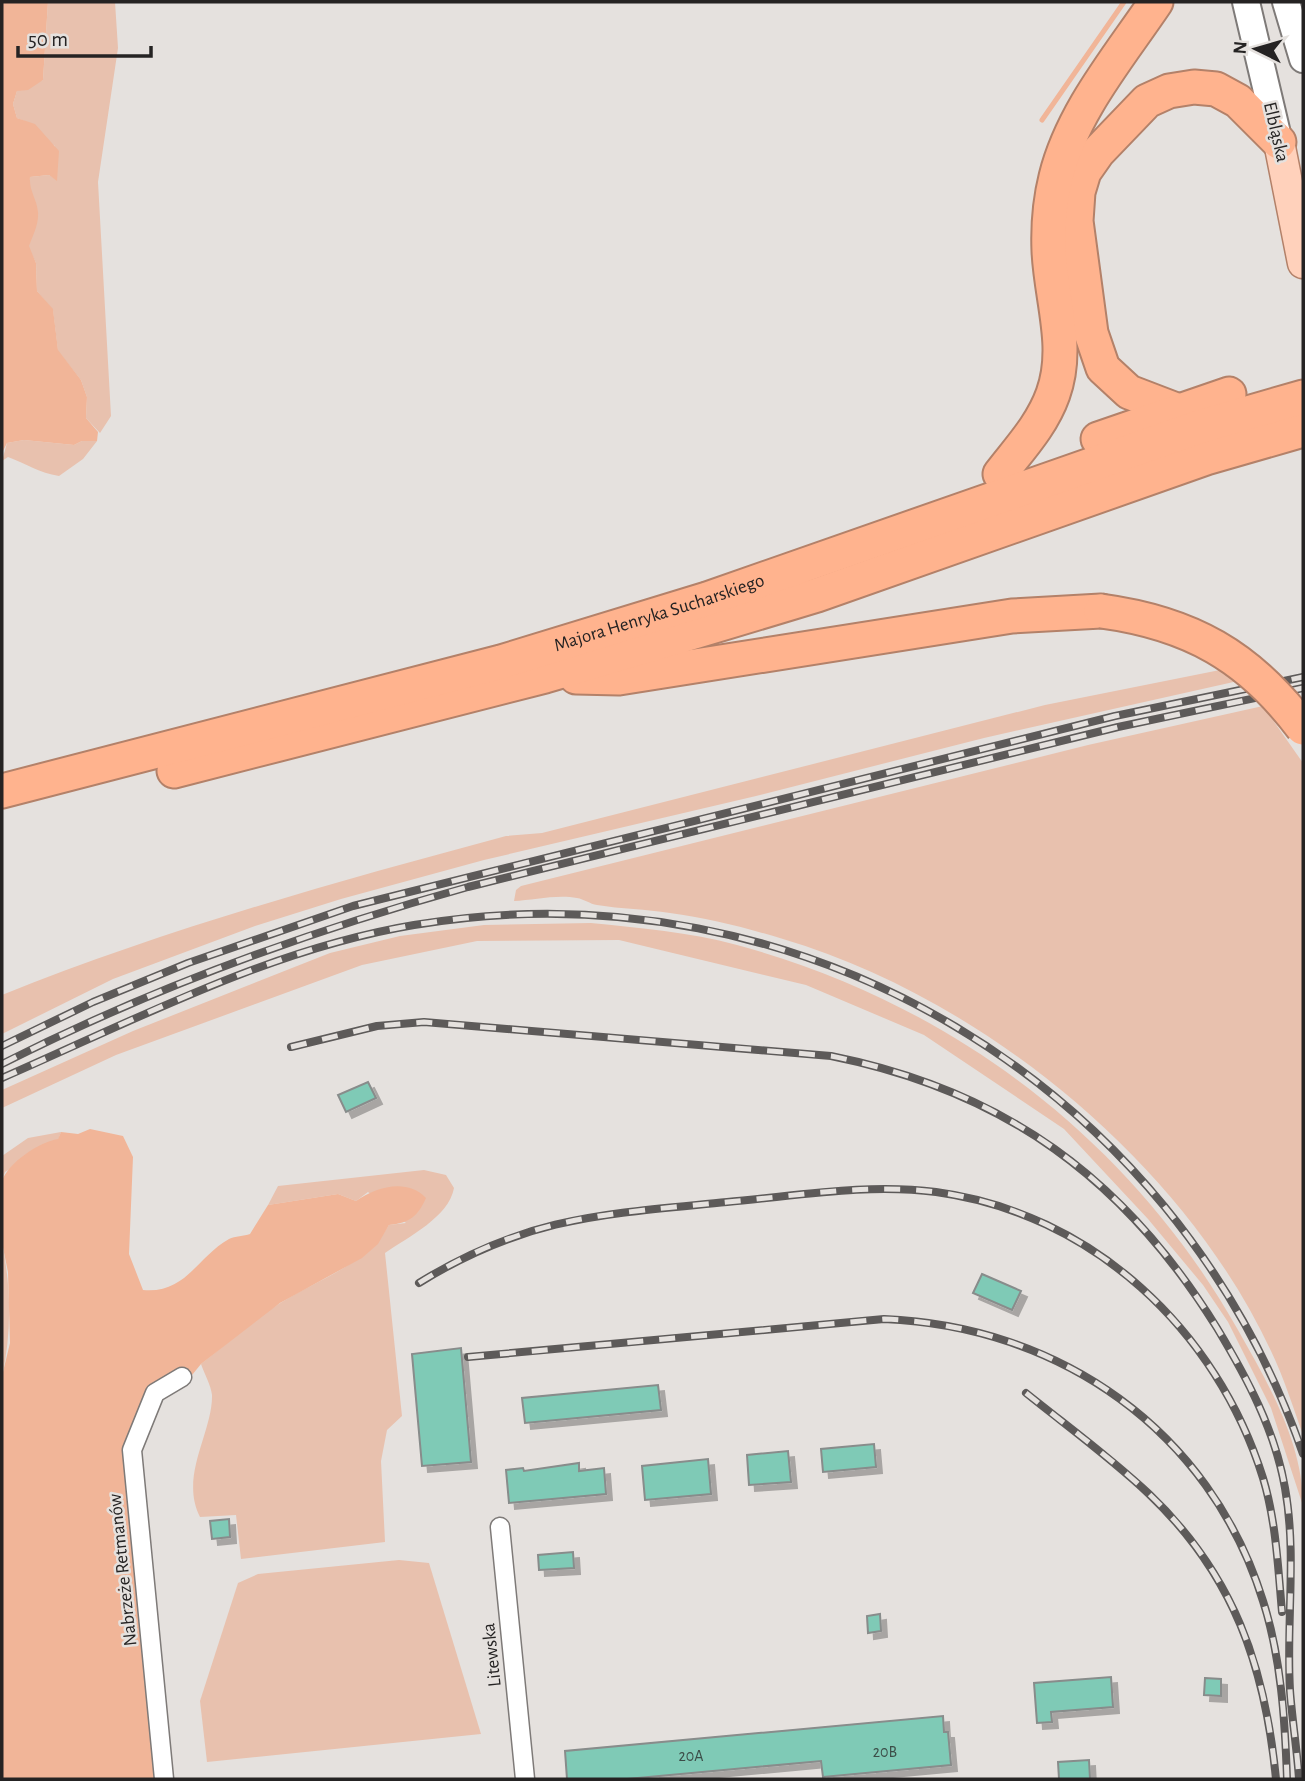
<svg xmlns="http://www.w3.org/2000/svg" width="1305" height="1781" font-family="'Alegreya Sans',sans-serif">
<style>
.green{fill:#e8c1ae}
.water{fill:#f1b598}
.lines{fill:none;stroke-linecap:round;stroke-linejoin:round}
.stream{stroke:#f1b598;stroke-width:5}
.building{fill:#7fcab6;stroke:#888c8b;stroke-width:2;filter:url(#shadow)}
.street-casing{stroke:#7e7a78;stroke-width:21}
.secondary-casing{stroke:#7e7a78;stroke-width:30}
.primary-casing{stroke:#b38169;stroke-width:33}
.highway-casing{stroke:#b38169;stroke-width:37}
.street{stroke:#fff;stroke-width:18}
.secondary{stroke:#fff;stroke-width:26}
.primary{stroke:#ffd1bb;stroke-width:30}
.highway{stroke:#ffb38e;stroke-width:33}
.rail-casing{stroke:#5d5a59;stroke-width:8}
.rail{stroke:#e5e1de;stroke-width:5;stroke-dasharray:16;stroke-linecap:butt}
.highway-bridge-casing{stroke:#b38169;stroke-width:37;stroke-linecap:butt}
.highway-bridge{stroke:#ffb38e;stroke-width:33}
.labels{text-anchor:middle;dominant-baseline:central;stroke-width:5;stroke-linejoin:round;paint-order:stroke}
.number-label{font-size:16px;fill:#3c4d48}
.street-label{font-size:19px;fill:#252323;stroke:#e5e1de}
</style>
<defs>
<filter id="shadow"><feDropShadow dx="6" dy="6" stdDeviation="0" flood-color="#0004"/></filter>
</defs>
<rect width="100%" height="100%" fill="#e5e1de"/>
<g class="green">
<path d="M48,2H115L118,48L98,182L111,416L100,433L86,418L87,397L81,380L58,351L53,310L37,291L36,263L28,246C46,208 27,207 30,177L49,175L57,180L55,146C36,134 42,127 17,118L13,104L17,91L43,80Z"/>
<path d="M24,440L74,445L82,441H97L83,459L59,476C39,473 27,464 8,457L2,461L7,443Z"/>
<path d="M1225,669L1238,681L984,738L756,796L484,860L341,899L255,926L113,979L2,1034V995C166,929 335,882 506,836L542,833L1045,705Z"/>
<path d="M1263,706L1303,763V1435C1293,1407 1284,1378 1271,1351C1183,1162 982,998 783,939C747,928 708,918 670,913C646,909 621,909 597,905C590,904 584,899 577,898C558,894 533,900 514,901L516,890L521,886L1088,745Z"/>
<path d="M591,923C639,928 690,932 737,945C949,1002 1130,1138 1238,1330C1269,1385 1303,1443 1303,1506L1271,1408L1228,1322L1203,1285L1148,1219L1064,1129L924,1035L806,985L619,940L477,941L362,965L116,1055L2,1108V1090L133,1031L330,953L400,936L484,925Z"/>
<path d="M61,1132L58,1140L5,1172L2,1181V1156L28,1138Z"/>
<path d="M424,1170L446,1175L454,1188C449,1217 408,1237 385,1253L402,1416L387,1430L381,1461L385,1542L241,1559L236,1515L200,1517C179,1476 213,1432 212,1395C211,1385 204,1373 201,1364C228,1343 254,1319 282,1302C321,1278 365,1265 389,1225L406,1223L368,1192L356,1201L338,1194L268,1205L278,1186Z"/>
<path d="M2,1243C11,1287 12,1332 2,1376Z"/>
<path d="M399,1560L429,1563L481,1734L207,1762L200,1701L238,1583L258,1574Z"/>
</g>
<g class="water">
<path d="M2,2H48L43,80L28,90L17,91L13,104L17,118L35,124L59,151L57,181L49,175L30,177C29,191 37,199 38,212C39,224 33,235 29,246L36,263L37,291L53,309L58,350L81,380L87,397L86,418L98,432L97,441H82L74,445L24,440L7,443L2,453Z"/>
<path d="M90,1129L123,1136L133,1157L129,1254L143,1290C186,1294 197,1257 229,1239C235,1236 244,1236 250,1234L268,1205L338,1194L356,1201C376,1187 407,1178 426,1198C418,1216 410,1223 389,1225L378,1244L362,1258L280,1303L201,1364L188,1380L152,1393L129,1449L161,1779H2V1376L10,1343L8,1272L2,1243V1181C8,1163 39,1142 58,1139L61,1132L78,1134Z"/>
</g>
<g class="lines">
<path class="stream" d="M1042,120L1124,2"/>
</g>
<g class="building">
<path d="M368,1082L376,1098L346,1112L338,1095Z"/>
<path d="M982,1274L1021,1291L1012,1310L973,1293Z"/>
<path d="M461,1348L471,1462L422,1466L412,1354Z"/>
<path d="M658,1385L661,1410L525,1423L522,1398Z"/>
<path d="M874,1444L876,1467L823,1472L821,1449Z"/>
<path d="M788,1451L791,1482L749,1485L747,1455Z"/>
<path d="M708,1459L711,1494L645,1500L642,1466Z"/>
<path d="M579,1463V1471L604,1468L606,1494L509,1503L506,1470L523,1468L524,1471Z"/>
<path d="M229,1519L230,1537L212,1539L210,1521Z"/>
<path d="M573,1552L574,1568L539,1570L538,1555Z"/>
<path d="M880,1614L881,1631L868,1633L867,1616Z"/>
<path d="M1111,1677L1113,1707L1051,1712L1052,1722L1037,1723L1034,1683Z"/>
<path d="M1205,1678L1221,1679V1696L1204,1695Z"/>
<path d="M943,1716L944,1732H948L951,1765L823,1777L821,1761L627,1779H567L565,1751Z"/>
<path d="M1089,1760L1090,1779H1059L1058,1762Z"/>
</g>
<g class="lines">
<g class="street-casing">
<g id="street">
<path d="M500,1527L525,1779"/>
<path d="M164,1779L132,1450L155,1393L182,1377"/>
</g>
</g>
<g class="secondary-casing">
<g id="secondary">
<path d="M1246,2L1279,142"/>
<path d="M1286,2L1303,59"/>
</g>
</g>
<g class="primary-casing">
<path id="primary" d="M1279,142L1303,263"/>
</g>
<g class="highway-casing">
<g id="highway">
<path d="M1176,410L1129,392L1103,368L1091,333L1076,221L1078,192L1084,172L1098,152L1147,101L1169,91L1194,87L1216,89L1238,101L1279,142"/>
<path d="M1098,439L1229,394"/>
<path d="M1000,474C1020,448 1042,425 1053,394C1070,347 1051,299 1049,251C1048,226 1050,201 1056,177C1072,112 1119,57 1156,2"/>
<path d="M576,677L619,678L1012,616L1101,611"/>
<path d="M174,771L545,676L671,639L817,595L1206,458L1303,430"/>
<path id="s1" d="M2,791L501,662L707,599L1199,427L1303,397"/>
</g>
</g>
<use href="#street" class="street"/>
<use href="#secondary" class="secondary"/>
<use href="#primary" class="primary"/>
<use href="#highway" class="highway"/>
<g class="rail-casing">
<g id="rail">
<path d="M2,1046L93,1002L188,963L353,906L1115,716L1303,677"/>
<path d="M291,1047L377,1026L424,1022L831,1056C1005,1091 1124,1178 1217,1328C1247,1378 1275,1430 1285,1488C1297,1555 1286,1622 1290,1690C1292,1719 1297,1749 1299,1779"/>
<path d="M2,1064C152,988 306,932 468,887L1118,727L1303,688"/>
<path d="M2,1078C135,1020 270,949 414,925C801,860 1175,1085 1303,1454"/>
<path d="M419,1283C527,1216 605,1214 727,1202C796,1196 867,1183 936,1192C1092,1213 1217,1330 1263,1478C1276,1521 1278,1567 1282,1612"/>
<path d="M468,1357L884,1319C1059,1326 1210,1430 1263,1601C1281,1657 1285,1720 1287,1779"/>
<path d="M1026,1393C1067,1426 1111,1458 1149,1494C1234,1575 1265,1666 1276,1779"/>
</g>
</g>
<use href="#rail" class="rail"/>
<g class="highway-bridge-casing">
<path id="highway-bridge" d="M1101,611C1190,623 1249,656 1303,728"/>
</g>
<use href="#highway-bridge" class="highway-bridge"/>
</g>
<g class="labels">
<g class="number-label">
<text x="885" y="1752">20B</text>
<text x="691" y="1756">20A</text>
</g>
<g class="street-label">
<text transform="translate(1276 132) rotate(77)">Elbląska</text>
<text stroke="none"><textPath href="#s1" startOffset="681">Majora Henryka Sucharskiego</textPath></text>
<text transform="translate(123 1570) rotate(-96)">Nabrzeże Retmanów</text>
<text transform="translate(492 1655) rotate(-96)">Litewska</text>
</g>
</g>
<rect width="1305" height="1781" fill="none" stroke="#252323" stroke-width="7"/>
<g transform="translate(1256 49) rotate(275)" stroke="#e5e1de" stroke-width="5" paint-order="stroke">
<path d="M0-5L12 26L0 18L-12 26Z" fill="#252323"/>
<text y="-10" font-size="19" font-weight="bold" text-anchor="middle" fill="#252323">N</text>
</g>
<path d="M18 46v10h133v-10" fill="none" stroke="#252323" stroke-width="3.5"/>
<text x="28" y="46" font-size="21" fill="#252323" stroke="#e5e1de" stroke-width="5" paint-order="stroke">50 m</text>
</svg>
